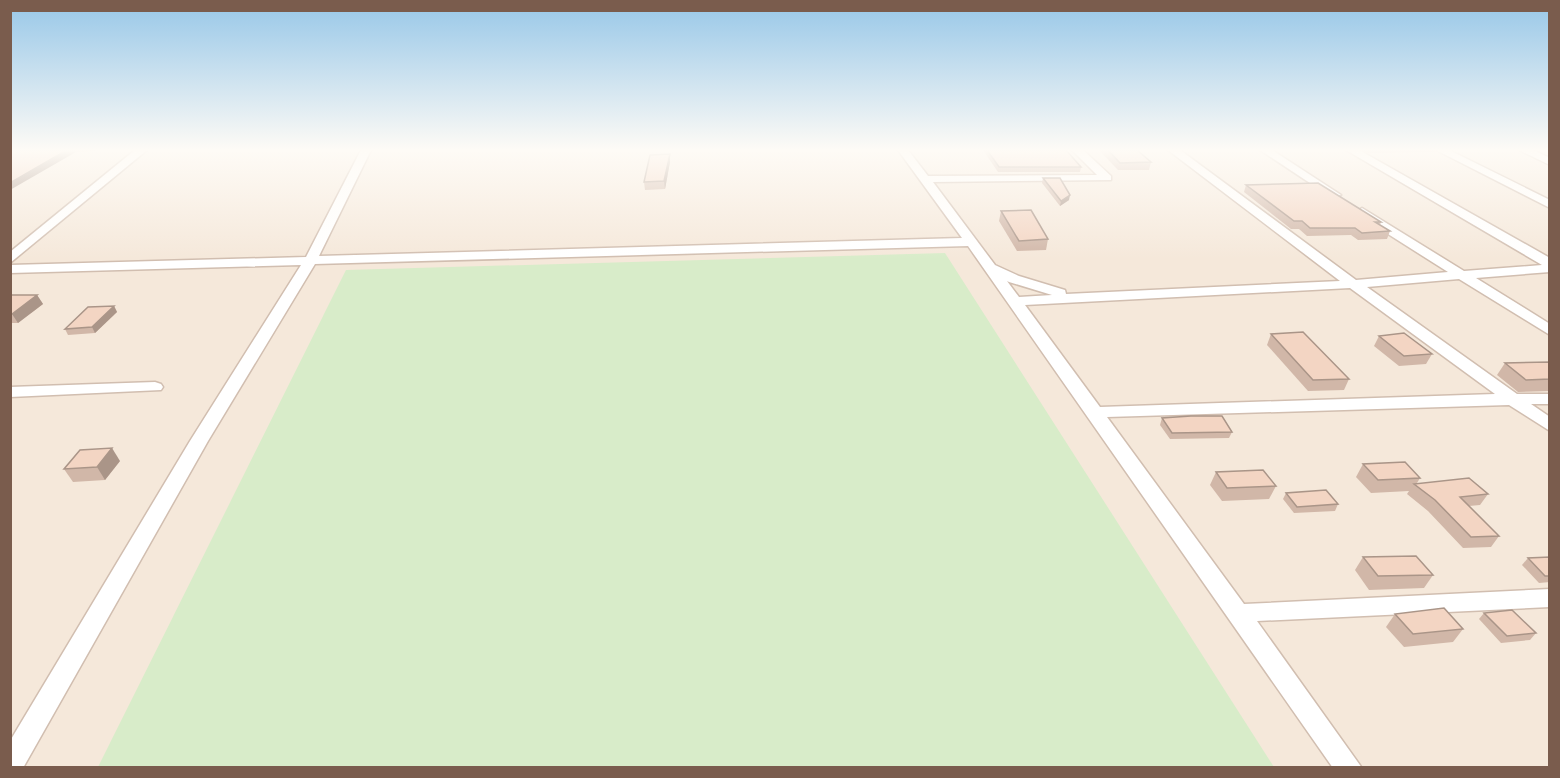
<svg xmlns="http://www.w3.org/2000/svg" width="1560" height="778" font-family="Signika,sans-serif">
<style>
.residential{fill:#f5e8da}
.green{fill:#d8ecc9}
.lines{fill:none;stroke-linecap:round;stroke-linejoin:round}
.street-casing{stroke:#d1beb0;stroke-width:3}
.street{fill:#fff;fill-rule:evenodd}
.wall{fill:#d1b7a8}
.shaded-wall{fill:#aa9588}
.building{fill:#f3d5c3;stroke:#aa9588;stroke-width:1.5}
</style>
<rect width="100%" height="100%" fill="#fdf6ec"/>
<rect class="residential" x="11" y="150" width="1538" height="617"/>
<path class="green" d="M945,253L1274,767H98L346,270Z"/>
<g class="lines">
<g class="street-casing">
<g id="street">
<path d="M135,150H147L10,263V252Z"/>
<path d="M361,150H371L319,256L962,238L898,150H908L928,176L1097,175L1072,150H1083L1111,176V180L933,182L995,265L1019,276L1065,290L1066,294L1340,281L1168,150H1180L1356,280L1448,272L1358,215L1356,212L1362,208L1464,271L1542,265L1346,150H1359L1550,258V272L1476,278L1550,324V335L1459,279L1367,287L1517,394H1550V404H1531L1550,417V431L1509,405L1107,417L1244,604L1550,589V607L1257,621L1362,768H1333L968,246L315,264L208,441L23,768H10V741L190,441L301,265L10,273V265L306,257ZM1007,281L1009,282L1052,295L1019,297ZM1350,288L1495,394L1100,407L1025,305Z"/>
<path d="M1260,150H1272L1341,195L1331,197Z"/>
<path d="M1436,150H1449L1550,200V208Z"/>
<path d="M1519,150H1533L1550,158V165Z"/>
<path d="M155,382L161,384L163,387L161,390L10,397V387Z"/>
</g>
</g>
<use href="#street" class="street"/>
</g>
<g class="wall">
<path d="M10,150H97L95,151L76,152Z"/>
<path d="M983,150H1066L1081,167L1080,172H998Z"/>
<path d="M1099,150H1137L1151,162L1149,170H1118Z"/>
<path d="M1360,150H1436L1435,152L1369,153Z"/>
<path d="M670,154V162L665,189L645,190L644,182Z"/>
<path d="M1043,178L1069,200L1060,206L1042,183Z"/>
<path d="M1246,185L1381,222L1380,225L1390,231L1387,239L1358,240L1351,235L1307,236L1299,229H1291L1244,192Z"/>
<path d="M1001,211L1048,239L1046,250L1017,251L999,221Z"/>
<path d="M10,295H37L43,304L18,323H10Z"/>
<path d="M114,306L117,312L95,333L68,335L65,329Z"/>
<path d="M1271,334L1349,379L1344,390L1308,391L1267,345Z"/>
<path d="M1379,336L1432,354L1426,364L1399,366L1374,346Z"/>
<path d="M1550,362V391L1518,392L1497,375L1505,363Z"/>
<path d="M1162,418L1232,432L1229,438L1170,439L1160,425Z"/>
<path d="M120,461L105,480L73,482L64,469Z"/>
<path d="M1363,464L1420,478L1417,483L1488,494L1480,505L1469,506L1499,536L1491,547L1463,548L1428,511L1407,494L1409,491L1371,493L1356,477Z"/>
<path d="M1216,472L1276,486L1269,499L1222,501L1210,485Z"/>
<path d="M1286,493L1338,504L1335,511L1294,513L1283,499Z"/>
<path d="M1363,557L1433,575L1424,588L1369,590L1355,570Z"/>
<path d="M1550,557V582L1539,583L1522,565L1528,558Z"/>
<path d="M1484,613L1536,633L1530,640L1501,643L1479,619Z"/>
<path d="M1395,614L1463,629L1453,642L1404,647L1386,627Z"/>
</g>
<g class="shaded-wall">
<path d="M67,150H75L76,152L10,190V183Z"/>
<path d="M670,154V162L665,189L664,181Z"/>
<path d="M1070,195L1069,200L1060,206L1061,201Z"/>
<path d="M37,295L43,304L18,323L12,314Z"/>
<path d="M114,306L117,312L95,333L92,327Z"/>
<path d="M112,448L120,461L105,480L97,467Z"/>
</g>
<g class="building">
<path d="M10,150H67L10,183Z"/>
<path d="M987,150H1066L1081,167H999Z"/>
<path d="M1108,150H1137L1151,162L1120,163Z"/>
<path d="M670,154L664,181L644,182L650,155Z"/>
<path d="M1043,178H1060L1070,195L1061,201Z"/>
<path d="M1318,183L1381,222H1375L1390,231L1362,233L1355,228H1310L1302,221H1294L1246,185Z"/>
<path d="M1031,210L1048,239L1019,241L1001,211Z"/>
<path d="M10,295H37L12,314H10Z"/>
<path d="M114,306L92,327L65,329L88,307Z"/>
<path d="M1303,332L1349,379L1313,380L1271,334Z"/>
<path d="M1404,333L1432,354L1404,356L1379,336Z"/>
<path d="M1550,362V379L1526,380L1505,363Z"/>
<path d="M1191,416H1222L1232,432L1172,433L1162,418Z"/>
<path d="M112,448L97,467L64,469L80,450Z"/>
<path d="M1405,462L1420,478L1378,480L1363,464Z"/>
<path d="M1263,470L1276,486L1227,488L1216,472Z"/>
<path d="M1469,478L1488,494L1460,497L1499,536L1471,537L1435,500L1414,484Z"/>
<path d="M1326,490L1338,504L1297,507L1286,493Z"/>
<path d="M1416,556L1433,575L1378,576L1363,557Z"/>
<path d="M1550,557V576H1545L1528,558Z"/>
<path d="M1444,608L1463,629L1413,634L1395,614Z"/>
<path d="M1512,610L1536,633L1507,636L1484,613Z"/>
</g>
<linearGradient id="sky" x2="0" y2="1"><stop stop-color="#97c7e8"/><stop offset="0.58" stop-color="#fefbf6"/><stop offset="1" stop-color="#fefbf6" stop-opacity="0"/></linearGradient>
<rect width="1560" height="259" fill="url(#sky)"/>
<rect width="1560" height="778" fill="none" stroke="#7a5c4d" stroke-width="24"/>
</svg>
